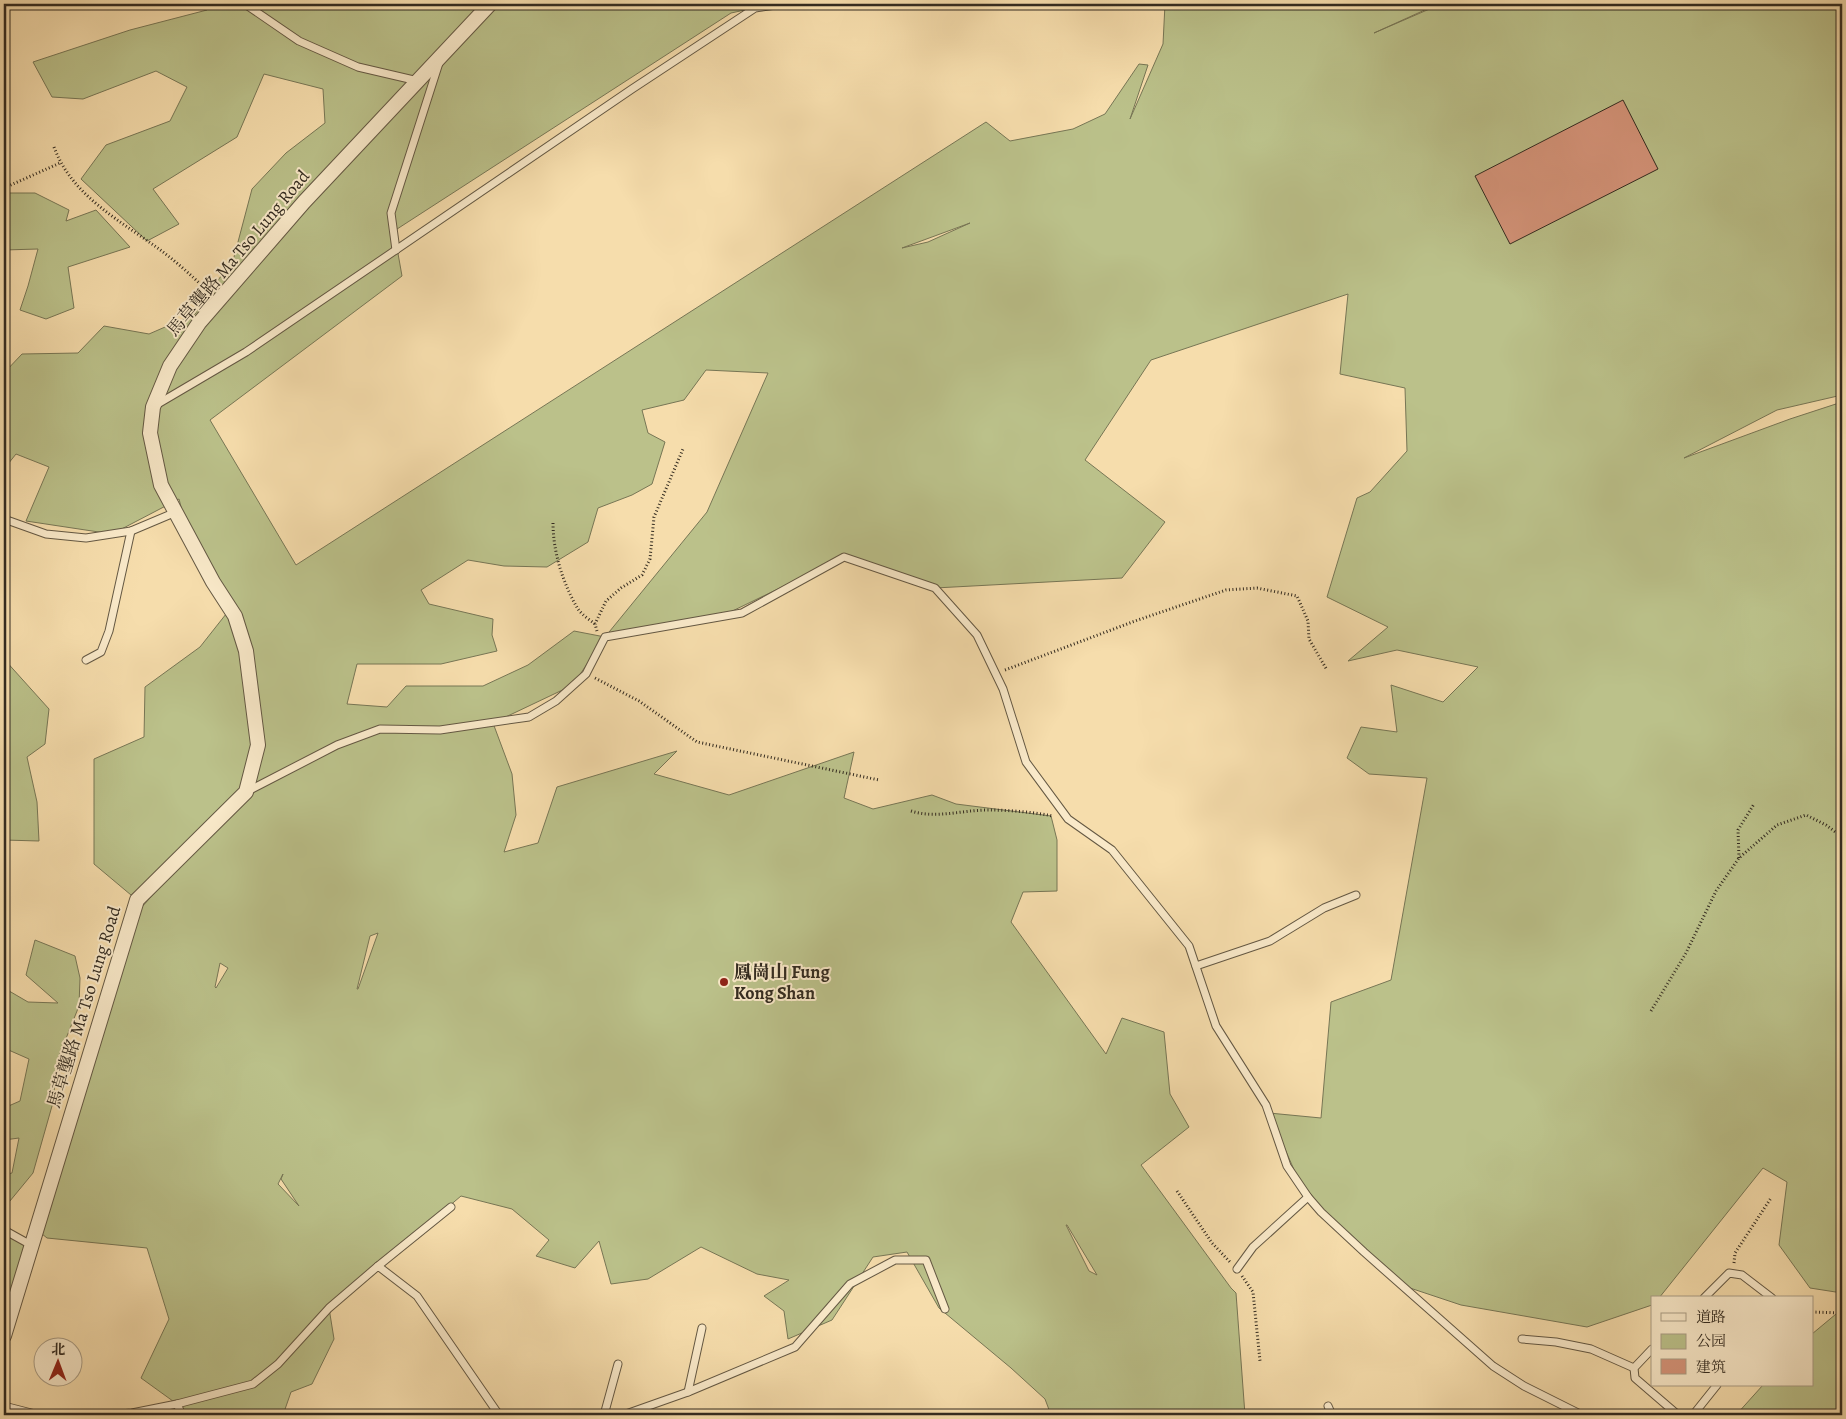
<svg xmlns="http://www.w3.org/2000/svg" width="1846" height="1419" font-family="Alegreya,'Noto Serif SC',serif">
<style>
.green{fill:#bbc18a;stroke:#777655;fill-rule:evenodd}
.building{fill:#d5947a;stroke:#332b20}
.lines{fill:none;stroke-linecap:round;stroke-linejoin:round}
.service-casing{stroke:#645843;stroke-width:9}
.minor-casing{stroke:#645843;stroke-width:16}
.path{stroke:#332b20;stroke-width:3;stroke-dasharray:1 2.5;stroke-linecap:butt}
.service{stroke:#f9e9c9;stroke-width:7}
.minor{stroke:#f9e9c9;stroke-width:14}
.poi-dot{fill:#8f2418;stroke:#f9e9c9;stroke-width:2}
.labels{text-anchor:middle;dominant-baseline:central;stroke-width:4;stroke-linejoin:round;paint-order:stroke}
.street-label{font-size:18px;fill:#332b20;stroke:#f9e9c9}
.poi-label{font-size:18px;font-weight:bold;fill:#332b20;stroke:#f9e9c9;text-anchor:start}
</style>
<rect width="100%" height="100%" fill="#f6ddac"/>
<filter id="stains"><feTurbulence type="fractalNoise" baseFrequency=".004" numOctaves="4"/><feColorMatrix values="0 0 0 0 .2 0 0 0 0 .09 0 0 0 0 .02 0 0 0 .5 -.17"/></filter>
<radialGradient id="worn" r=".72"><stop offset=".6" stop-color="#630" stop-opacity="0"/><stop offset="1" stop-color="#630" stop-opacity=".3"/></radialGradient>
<g class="green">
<path d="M211,4H773L731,13L394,231L402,276L210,420L296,565L986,122L1010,141L1073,129L1105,114L1139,64L1148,65L1130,119L1163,44L1165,4H1438L1374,33L1441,4H1842V395L1777,410L1684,458L1790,419L1842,402V1293L1810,1288L1779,1245L1787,1182L1763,1168L1659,1298H1652V1305L1587,1327L1461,1305L1401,1285L1303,1190L1269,1113L1321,1118L1331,1002L1391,980L1427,778L1369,774L1347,758L1361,727L1397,732L1391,685L1443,702L1478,667L1397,650L1348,661L1388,627L1327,597L1357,498L1370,492L1407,451L1405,388L1340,374L1348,294L1151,360L1085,460L1165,522L1122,578L935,588L844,557L720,617L605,637L573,685L493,723L512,774L516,815L504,852L538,843L557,787L677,751L654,774L729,795L854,752L844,798L873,809L932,795L956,804L1051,816L1057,840V891L1023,892L1011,922L1106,1054L1122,1018L1164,1032L1170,1094L1189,1127L1141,1165L1231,1288L1236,1293L1245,1415H1051L1045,1399L1011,1368L939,1308L907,1252L873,1257L832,1320L788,1339L784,1311L764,1296L789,1280L757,1274L701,1247L648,1279L611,1284L599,1241L575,1268L536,1256L549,1240L512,1209L461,1196L329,1308L334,1339L312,1384L291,1392L283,1415H182L177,1404L141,1378L169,1319L147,1248L47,1238L36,1229L141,908L190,853L131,895L94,864V759L144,737L145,687L200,647L230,609L187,530L179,499L112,534L26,521L49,467L16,454L4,469V373L22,354L78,353L104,326L149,334L195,314L234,257L252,189L286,153L325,123L323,89L264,74L237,137L153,189L179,224L147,241L81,179L106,145L170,121L187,87L156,71L83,99L52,97L33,62L130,30L207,10ZM970,223L928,242L902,248ZM706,370L768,373L707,512L605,637L574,631L528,665L483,686H406L387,707L347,704L357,664H441L497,651L492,635L493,619L429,604L421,590L468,560L504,566L547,567L588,542L598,508L632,495L652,484L665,442L648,433L642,410L684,400ZM378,933L358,989H357L370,936ZM220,963L228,968L216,988L215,987ZM283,1174L281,1179L299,1206L278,1184ZM1066,1225H1067L1097,1275L1089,1271Z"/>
<path d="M4,193H35L69,210L66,221L96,210L130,247L68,267L74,308L46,319L20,310L28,286L38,249L4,250Z"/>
<path d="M4,659L49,709L45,744L27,757L37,802L39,841L4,840Z"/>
<path d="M35,940L75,956L80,978L79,1006L59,1056L52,1106L33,1173L5,1207L4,1206V1175L12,1173L19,1138L4,1140V1108L20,1101L29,1059L4,1048V988L28,1002L58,1003L26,975Z"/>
<path d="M4,1229L31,1245L4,1336Z"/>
<path d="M1842,1309V1415H1736L1763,1385H1812V1334Z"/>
</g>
<path class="building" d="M1623,100L1658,169L1510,244L1475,176Z"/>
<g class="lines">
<g class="service-casing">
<g id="service">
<path d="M245,4L299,41L358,67L418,81"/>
<path d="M396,250L391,213L439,63"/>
<path d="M156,405L246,352L632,89L755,8L783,4"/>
<path d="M4,519L46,534L86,538L131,531L176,512"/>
<path d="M86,660L101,652L109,631L131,531"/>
<path d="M246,792L337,745L380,729L440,730L529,717L556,701L586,674L605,637L742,613L844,557L935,588L977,635L1003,689L1026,762L1068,819L1112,850L1189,946L1216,1026L1266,1105L1287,1166L1308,1197L1321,1212L1364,1252L1493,1366L1524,1386L1582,1415"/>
<path d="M1196,966L1270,941L1324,908L1356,895"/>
<path d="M4,1230L31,1245"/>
<path d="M378,1266L451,1207"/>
<path d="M1237,1269L1253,1247L1308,1197"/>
<path d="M1704,1298L1729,1273L1742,1275L1772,1298"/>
<path d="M1522,1339L1556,1342L1591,1349L1634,1368"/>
<path d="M1652,1349L1634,1368L1635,1378L1678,1415"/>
<path d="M688,1392L702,1328"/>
<path d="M177,1404L182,1415"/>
<path d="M4,1406L39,1415"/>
<path d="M1328,1406L1332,1415"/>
<path d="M107,1415L132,1413L177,1404L253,1384L278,1364L329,1308L378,1266L417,1296L497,1412L502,1415"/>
<path d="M490,1415L497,1412"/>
<path d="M604,1415L618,1364"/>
<path d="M623,1415L688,1392L795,1347L850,1284L895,1260H926L945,1309"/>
<path d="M1693,1415L1717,1385"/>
</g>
</g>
<g class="minor-casing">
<path id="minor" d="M4,1336L137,900L246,792L258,745L246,651L235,616L213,582L161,485L150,433L153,407L170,366L199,323L304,202L490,4"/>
</g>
<g class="path">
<path d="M54,147C72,197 123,222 163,252C179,264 194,278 209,292"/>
<path d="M4,188L60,163"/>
<path d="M553,523C553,552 563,584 578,609C582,615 590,620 595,624"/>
<path d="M597,631L595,624L606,601L621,588L642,575L650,559L654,517L683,449"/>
<path d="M1005,670L1135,621L1226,590L1257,588L1297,596L1308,621L1309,639L1327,670"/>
<path d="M595,678L639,701L697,742L879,780"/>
<path d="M911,811C936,819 962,810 988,810C1009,810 1032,812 1053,816"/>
<path d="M1739,858L1738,830L1754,804"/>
<path d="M1651,1011L1686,953L1716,891L1739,858L1777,825L1806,815L1826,825L1842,837"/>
<path d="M1177,1191L1212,1243L1230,1262"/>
<path d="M1734,1263L1735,1253L1771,1198"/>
<path d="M1242,1276L1253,1292L1260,1361"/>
<path d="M1812,1312L1842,1313"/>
</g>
<use href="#service" class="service"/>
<use href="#minor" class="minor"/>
</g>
<circle class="poi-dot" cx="724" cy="982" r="5"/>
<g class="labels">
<g class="street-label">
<text transform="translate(238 253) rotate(-50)">馬草壟路 Ma Tso Lung Road</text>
<text transform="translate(84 1007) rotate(-73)">馬草壟路 Ma Tso Lung Road</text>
</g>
<g class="poi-label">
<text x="734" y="972">鳳崗山 Fung<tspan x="734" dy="21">Kong Shan</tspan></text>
</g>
</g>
<rect width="1846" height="1419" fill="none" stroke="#f6ddac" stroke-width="20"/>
<rect x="5" y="5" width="1836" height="1409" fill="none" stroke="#332b20" stroke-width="2.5"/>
<rect x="10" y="10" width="1826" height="1399" fill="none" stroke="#332b20"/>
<rect x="1651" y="1296" width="162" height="90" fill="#f9e9c9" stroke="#aa9d85"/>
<rect x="1661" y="1313" width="25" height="8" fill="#f9e9c9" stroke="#aa9d85"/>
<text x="1696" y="1322" font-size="15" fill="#332b20">道路</text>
<rect x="1661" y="1334" width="25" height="15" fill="#bbc18a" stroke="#aa9d85"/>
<text x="1696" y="1346" font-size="15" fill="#332b20">公园</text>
<rect x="1661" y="1359" width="25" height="15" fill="#d5947a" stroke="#aa9d85"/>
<text x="1696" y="1372" font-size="15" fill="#332b20">建筑</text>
<g transform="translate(58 1362) rotate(1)"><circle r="24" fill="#f9e9c9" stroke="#aa9d85"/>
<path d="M0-4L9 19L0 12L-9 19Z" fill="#8f2418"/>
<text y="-8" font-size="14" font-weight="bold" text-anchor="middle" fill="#332b20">北</text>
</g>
<rect width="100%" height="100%" filter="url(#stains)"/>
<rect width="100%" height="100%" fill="url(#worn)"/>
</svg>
